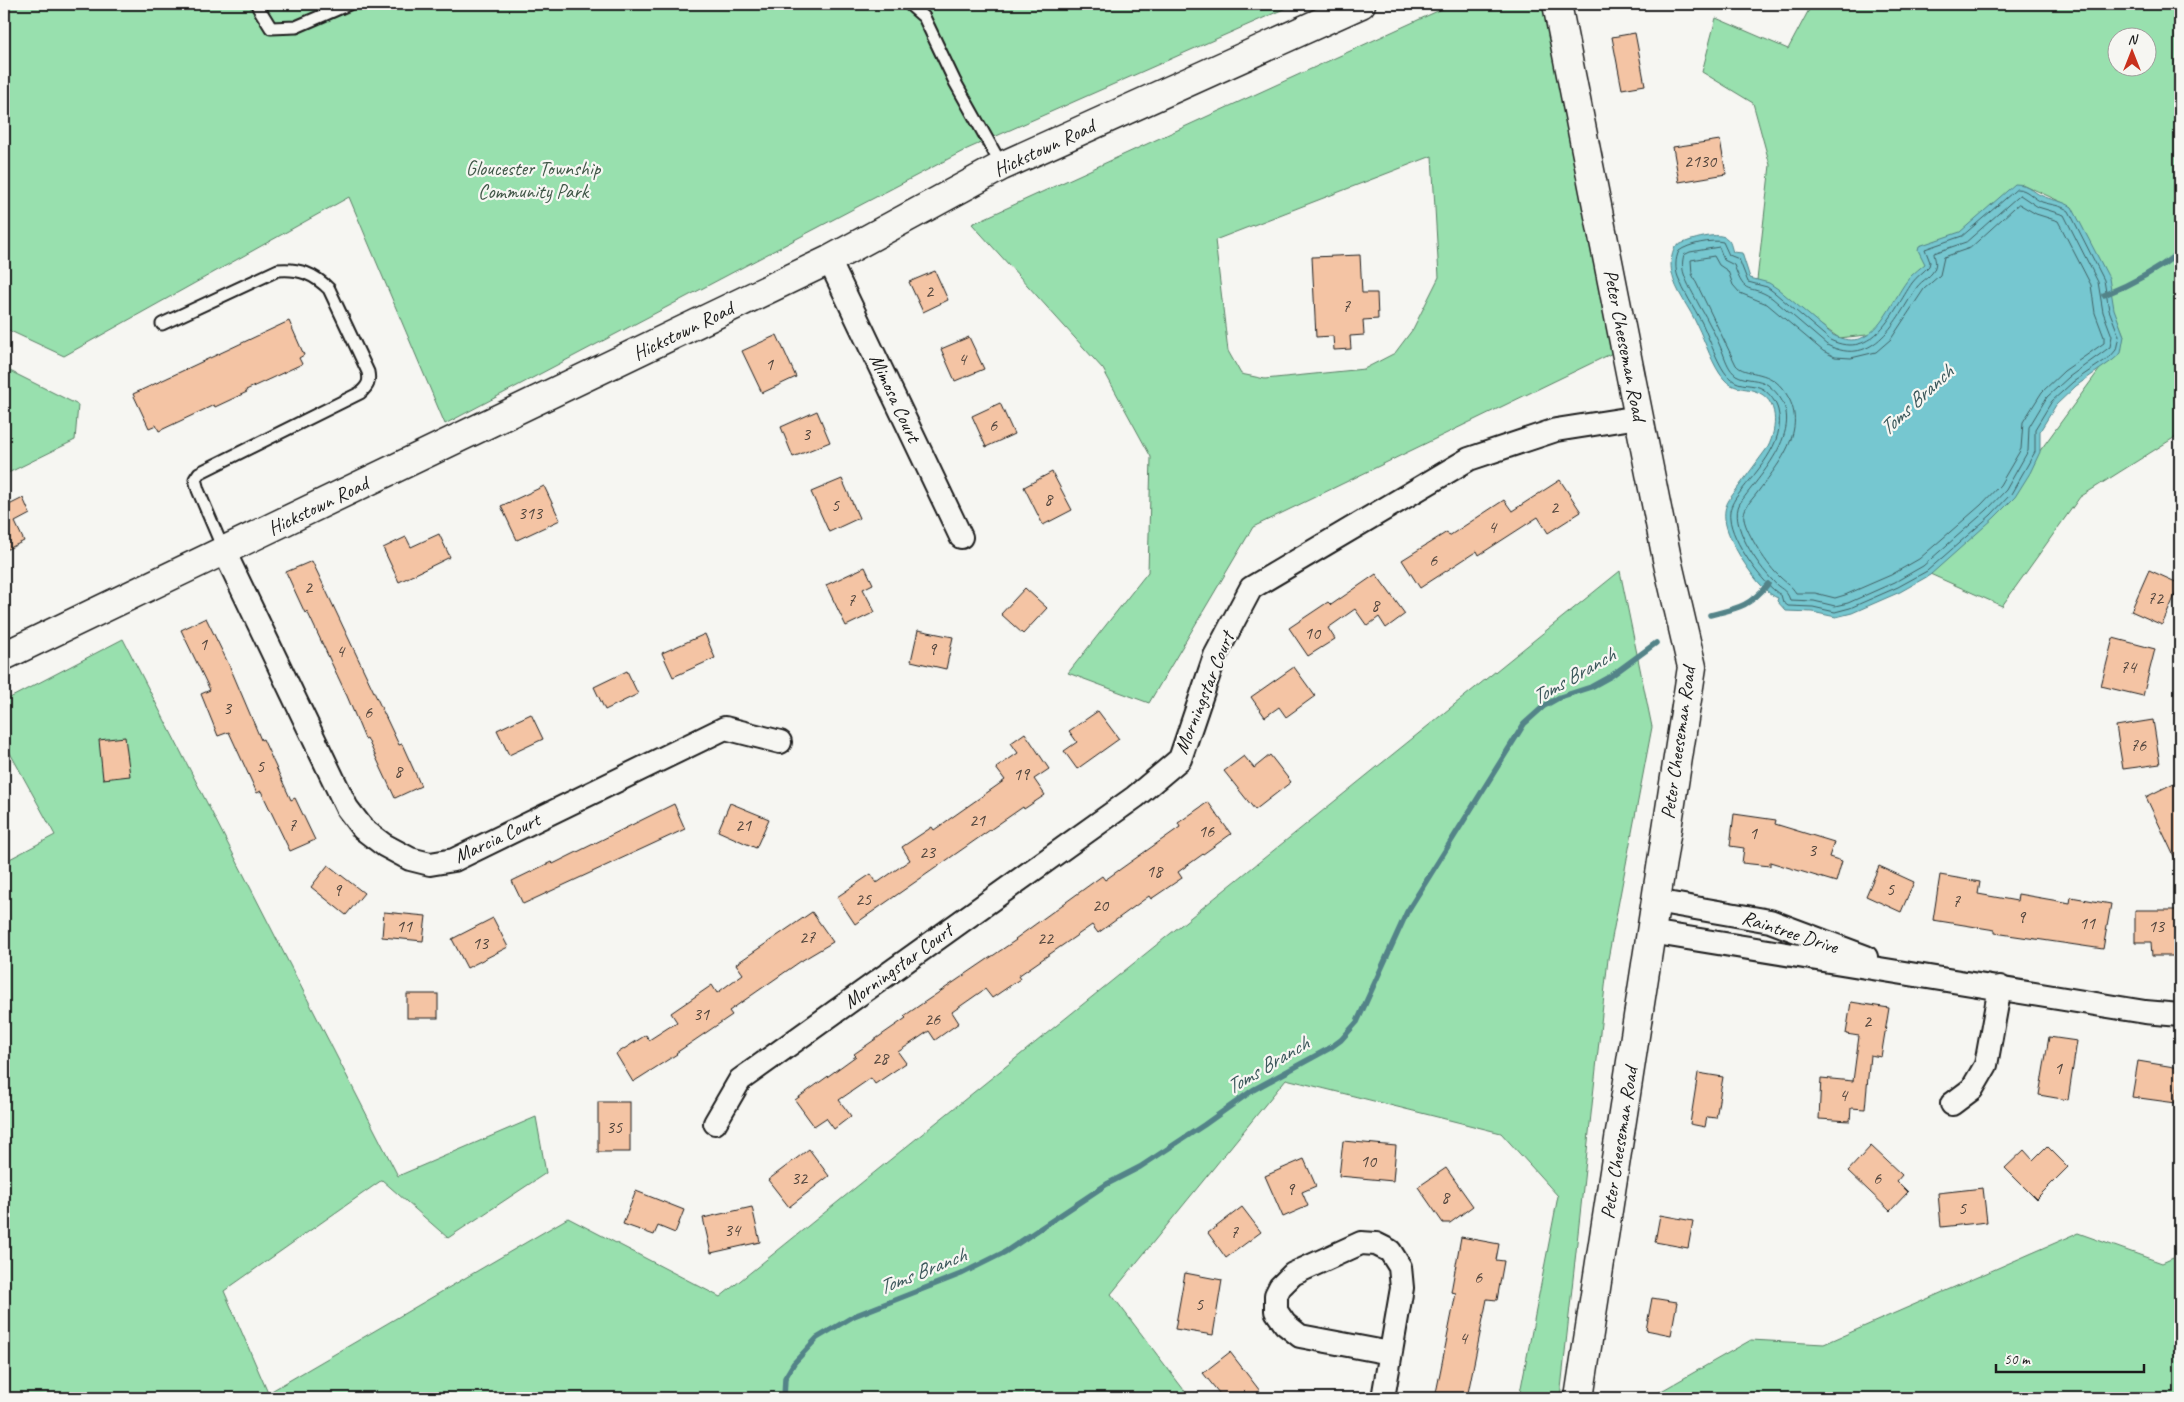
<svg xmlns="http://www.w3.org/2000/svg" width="2184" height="1402" font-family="Caveat,sans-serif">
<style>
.green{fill:#98e0ae;stroke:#5a7e65;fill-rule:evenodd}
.water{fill:#76c7d0;stroke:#528388}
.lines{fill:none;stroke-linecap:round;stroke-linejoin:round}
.shore{stroke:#406064;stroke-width:1}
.stream{stroke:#528388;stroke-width:5.5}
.building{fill:#f4c4a4;stroke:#1c1c1c}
.service-casing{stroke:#1c1c1c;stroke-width:15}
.minor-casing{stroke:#1c1c1c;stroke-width:26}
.tertiary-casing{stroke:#1c1c1c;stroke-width:31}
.service{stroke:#f6f6f2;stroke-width:11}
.minor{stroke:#f6f6f2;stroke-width:22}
.tertiary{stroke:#f6f6f2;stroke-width:28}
.labels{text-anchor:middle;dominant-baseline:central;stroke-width:4.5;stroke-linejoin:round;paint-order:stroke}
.number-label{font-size:18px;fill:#52463e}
.street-label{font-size:20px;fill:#1c1c1c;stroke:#f6f6f2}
.park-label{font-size:20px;fill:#415748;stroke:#f6f6f2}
.water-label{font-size:21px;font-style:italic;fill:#3c585b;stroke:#f6f6f2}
</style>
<rect width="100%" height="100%" fill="#f6f6f2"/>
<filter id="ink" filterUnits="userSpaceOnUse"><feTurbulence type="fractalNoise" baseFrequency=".02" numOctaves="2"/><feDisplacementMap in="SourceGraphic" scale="10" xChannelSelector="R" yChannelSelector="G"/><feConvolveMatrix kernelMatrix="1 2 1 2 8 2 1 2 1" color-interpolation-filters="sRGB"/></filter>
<g filter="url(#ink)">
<g class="green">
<path d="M4,4H1295L967,149L445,424L349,197L64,356L4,328Z"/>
<path d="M1453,4H1557L1627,346L1253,527L1149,703L1068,673L1148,572L1151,457L1103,369L972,224ZM1432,156L1439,277L1413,329L1395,353L1364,369L1265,379L1241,374L1228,351L1215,240Z"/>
<path d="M1812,4H2180V434L2080,497L2002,606L1912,566L1998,508L2124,336L2072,207L2022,184L1885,333L1839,338L1757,280L1770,165L1753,103L1702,72L1716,18L1788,49ZM2116,38H2146V68H2116Z"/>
<path d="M4,368L78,405L75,440L4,475Z"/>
<path d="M1620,571L1652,727L1608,959L1560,1398H1519L1558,1196L1501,1133L1286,1079L1111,1294L1190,1398H4V862L55,835L4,742V701L123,639L398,1176L536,1117L546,1173L448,1238L382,1180L224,1291L268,1393L568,1218L720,1297Z"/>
<path d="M2078,1233L2162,1263L2180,1255V1398H1649L1751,1340L1824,1344Z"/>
</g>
<path class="water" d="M2015,184C2031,184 2032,193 2045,197C2055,201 2063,201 2072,207L2109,278L2114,309L2124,336L2121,353L2113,360L2076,386L2056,405L2040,431V452L2030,473L2015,497L1994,518L1930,575L1900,592L1852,613L1836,617L1812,612L1786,611L1777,601L1778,598C1759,592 1726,539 1725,519C1724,510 1726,504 1731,497L1768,447C1777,429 1780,399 1755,391C1744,387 1733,390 1724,379C1713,367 1705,341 1697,325C1690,308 1675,291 1672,273C1670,264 1671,256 1675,247C1684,241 1717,231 1726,238C1731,241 1731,247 1733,252L1742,253L1750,278L1769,283L1778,289L1833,335C1876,357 1890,300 1910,277C1915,272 1920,268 1925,264L1918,250L1919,246L1960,232Z"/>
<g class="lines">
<g class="shore">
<path d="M2017,189C2028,189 2032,198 2042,202C2051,205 2061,205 2069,211L2104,280L2109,310L2119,336L2116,350L2110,357L2073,382L2052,401L2035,429V452L2011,494L1991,515L1927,571L1898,587L1850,608L1835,612L1813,607L1788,606L1783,602L1781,595C1763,585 1731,540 1730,518C1729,511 1731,506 1735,499C1753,474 1787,444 1778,410C1776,402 1770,394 1763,389C1753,383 1740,387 1731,379C1718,369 1709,336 1701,321C1694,307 1684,293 1678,277C1675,269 1675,259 1679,251C1688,244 1712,239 1723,242L1729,255L1739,259L1748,282L1767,287L1775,293L1830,340C1874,361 1893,311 1912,283C1917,276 1924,272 1929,266L1930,262L1925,249L1962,236Z"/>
<path d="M2020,195L2038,207L2064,215L2098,282L2103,312L2112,336L2110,347L2069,377L2047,397L2029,427L2028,451L2006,490L1987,510L1923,566L1895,582L1848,603L1835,606L1814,601L1790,600C1786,588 1780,590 1773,581C1758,565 1728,524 1740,503C1763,471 1814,421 1768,385C1759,378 1746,381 1736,375C1729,370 1726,361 1723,353C1716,336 1708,320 1699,305C1694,295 1687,284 1684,274C1682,268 1682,261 1684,255L1690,252L1719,247L1724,260L1734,265C1746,299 1748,282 1772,298L1827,345C1875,369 1896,319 1917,287C1922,280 1933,276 1935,267C1937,262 1934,257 1934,253L1966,242Z"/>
<path d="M2019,204L2036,214L2058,221L2091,285L2095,313L2104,337V343L2064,371L2042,392L2023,422L2021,449L2000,485L1981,505L1919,559L1891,575L1845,595L1835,598L1815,593H1796C1791,585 1786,583 1780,577C1769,568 1746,533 1744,519C1742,509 1751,501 1757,493C1779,463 1813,426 1782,388C1767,369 1745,376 1736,365L1692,274L1691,260L1714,256L1719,265L1728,271L1733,285L1740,293L1767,304L1823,351L1835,357L1851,358L1876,352L1891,339L1924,289L1940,275L1944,257L1970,248Z"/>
</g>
<g class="stream">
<path d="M2104,295C2132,284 2156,271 2180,252"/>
<path d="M1710,615C1738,608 1749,607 1768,584"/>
<path d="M784,1398L785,1378L794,1363L817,1338L854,1316L961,1274L1005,1252L1107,1184L1140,1167L1204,1125L1253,1090L1330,1048L1341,1040L1357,1022L1407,912L1524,724L1544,706L1560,697L1591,687L1611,676L1656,643"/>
</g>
</g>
<g class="building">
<path d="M1635,33L1645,85L1622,89L1612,37Z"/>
<path d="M1720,140L1726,174L1679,182L1673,147Z"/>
<path d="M1360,255L1362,293H1377L1378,319L1363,320L1364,335L1350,336L1351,349L1334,350L1333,336L1316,337L1312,257Z"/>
<path d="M935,271L948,300L923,312L909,282Z"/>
<path d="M289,321L304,355L299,358L302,364L246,390L247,392L215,407L214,405L159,431L156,425L149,428L133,394Z"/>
<path d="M777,335L796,377L762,393L742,351Z"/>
<path d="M969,337L984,369L955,381L941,349Z"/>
<path d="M1000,403L1014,434L986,447L972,416Z"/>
<path d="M817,411L830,442L793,457L781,427Z"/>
<path d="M1052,472L1072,510L1043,525L1024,487Z"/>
<path d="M842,479L859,518L829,532L811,492Z"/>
<path d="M1560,480L1581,512L1548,533L1538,517L1479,555L1477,551L1420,588L1402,560L1447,532L1449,536L1504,500L1512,511Z"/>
<path d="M544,486L560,520L517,540L501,506Z"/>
<path d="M23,498L30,514L15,522L24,541L4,551V500L7,506Z"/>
<path d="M439,534L450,557L399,582L383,548L406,537L411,547Z"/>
<path d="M312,561L399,745L402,744L421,786L395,798L367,738L365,739L347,696L307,611L305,613L286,572Z"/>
<path d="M865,567L873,584L863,589L875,612L846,626L826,585Z"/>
<path d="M2149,570L2180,584L2162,625L2131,611Z"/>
<path d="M1376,574L1405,614L1386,628L1379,617L1367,626L1355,609L1328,628L1335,639L1308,656L1289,628L1328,602L1331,605Z"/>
<path d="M1025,588L1047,608L1023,634L1001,614Z"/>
<path d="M206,618L230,667L261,740L263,739L291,800L295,798L315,840L290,851L261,791L257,793L229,732L218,736L201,694L210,690L181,630Z"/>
<path d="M918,630L953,637L946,669L911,661Z"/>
<path d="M705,634L715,658L673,677L662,653Z"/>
<path d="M2113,638L2155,649L2143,696L2101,686Z"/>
<path d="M1294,667L1315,696L1286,717L1279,707L1265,717L1251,697Z"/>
<path d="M627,671L638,694L605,710L594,687Z"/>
<path d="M1098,711L1119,739L1077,769L1064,751L1077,742L1069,731Z"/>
<path d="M531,714L543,739L509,755L497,730Z"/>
<path d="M2153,720L2160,764L2123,769L2116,726Z"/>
<path d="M1025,733L1049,769L1034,779L1045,795L1024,809L1023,807L855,924L837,897L871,874L877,883L910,860L902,847L932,827L934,830L1005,780L996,768L1018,753L1011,743Z"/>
<path d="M125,737L130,776L103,779L99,740Z"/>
<path d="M1270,755L1291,782L1255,810L1224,771L1244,756L1254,768Z"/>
<path d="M2176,782L2180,791V869L2146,797Z"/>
<path d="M1208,802L1231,834L1178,872L1182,878L1151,899L1149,896L1098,933L1092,925L1018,976L1020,979L992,998L985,989L952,1012L959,1023L935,1040L929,1031L898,1052L906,1063L875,1084L871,1078L839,1100L851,1116L834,1129L826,1118L814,1126L795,1100L856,1056L854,1054L906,1018L904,1016L1016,940L1015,939L1102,876L1105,880L1180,827L1178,823Z"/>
<path d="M730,803L769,819L756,848L718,831Z"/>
<path d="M674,804L685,829L523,904L512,881L551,862L553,864Z"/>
<path d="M1734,814L1776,820L1775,824L1834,842L1829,857L1842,861L1836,882L1770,862V866L1742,863L1744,848L1730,846Z"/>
<path d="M328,865L364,893L346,915L311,887Z"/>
<path d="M1879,866L1914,882L1901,912L1866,896Z"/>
<path d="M1940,875L1980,882L1978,894L2017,901L2018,894L2070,903L2071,897L2111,904L2103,949L1995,933V930L1933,920Z"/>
<path d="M2135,910H2178V956H2152L2151,942H2135Z"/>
<path d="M384,912L426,916L423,941L382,937Z"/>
<path d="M812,912L833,942L801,961L729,1011L732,1015L676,1053L677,1054L633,1082L616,1054L646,1035L649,1040L677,1022L671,1013L712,985L717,993L743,974L736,964Z"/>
<path d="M493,918L508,947L467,968L452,939Z"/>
<rect x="407" y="994" width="31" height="24"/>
<path d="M1851,1002L1889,1008L1881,1057L1870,1055L1865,1109L1851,1108L1850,1121L1819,1119L1821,1078L1853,1081L1859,1036L1846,1034Z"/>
<path d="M2049,1037L2077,1041L2068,1100L2039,1095Z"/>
<path d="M2138,1061L2180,1068L2176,1103L2132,1097Z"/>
<path d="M1698,1073L1723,1077L1716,1118L1707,1117L1705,1127L1690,1124Z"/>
<rect x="598" y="1102" width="32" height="50"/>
<path d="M1343,1141L1396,1146L1393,1181L1339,1176Z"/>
<path d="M1871,1146L1902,1175L1897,1181L1908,1192L1890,1211L1848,1171Z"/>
<path d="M2047,1146L2068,1167L2036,1199L2005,1168L2024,1150L2033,1160Z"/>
<path d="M809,1149L829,1176L789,1207L768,1180Z"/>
<path d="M1304,1159L1316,1186L1302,1192L1308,1206L1283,1217L1265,1176Z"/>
<path d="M1446,1168L1473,1206L1450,1223H1443L1418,1187Z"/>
<path d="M1983,1188L1987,1222L1941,1227L1938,1193Z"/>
<path d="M636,1191L684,1210L675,1233L658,1226L654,1235L623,1224Z"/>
<path d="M752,1207L760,1242L711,1253L703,1218Z"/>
<path d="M1242,1207L1261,1232L1226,1258L1208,1233Z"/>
<path d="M1660,1215L1693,1221L1688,1248L1655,1242Z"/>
<path d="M1461,1237L1499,1244L1496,1260L1504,1261L1497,1300L1487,1299L1467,1398H1435L1456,1293L1451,1292Z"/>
<path d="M1185,1273L1222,1280L1213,1335L1175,1329Z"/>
<path d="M1652,1298L1677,1302L1671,1335L1646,1330Z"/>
<path d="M1230,1352L1260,1391L1250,1398H1223L1203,1373Z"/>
</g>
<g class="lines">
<g class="service-casing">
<g id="service">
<path d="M259,4L258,7L271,28L296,27L349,4"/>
<path d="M909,4L924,17L955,82L1002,166"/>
<path d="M162,324L278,270C299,268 314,274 329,289L368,372C370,382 368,386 360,393L199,473L195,479L198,490L224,551"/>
</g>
</g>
<g class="minor-casing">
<g id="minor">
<path d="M829,260L961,537"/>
<path d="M224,551L347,808L363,829L384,845L410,859L430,864L454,860L725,728L780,742"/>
<path d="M1655,901L1770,921L1866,957"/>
<path d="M1650,932L2145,1012L2180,1015"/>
<path d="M1952,1104L1972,1089L1986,1065L2000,987"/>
<path d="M715,1123L740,1080L1135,797L1180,759L1215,656L1251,588L1469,459L1556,430L1639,417"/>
<path d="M1383,1398L1402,1288L1400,1267L1390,1251L1376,1244L1361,1243L1293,1274L1280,1287L1276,1295V1311L1285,1324L1300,1336L1390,1353"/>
</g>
</g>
<g class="tertiary-casing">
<g id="tertiary">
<path d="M1557,4L1668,564L1692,667L1579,1398"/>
<path d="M4,656L829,260L1002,166L1361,4"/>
</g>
</g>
<use href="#service" class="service"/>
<use href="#minor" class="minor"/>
<use href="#tertiary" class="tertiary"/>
</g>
</g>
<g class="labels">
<g class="number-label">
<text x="1700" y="161">2130</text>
<text x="929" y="291">2</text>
<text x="1346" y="306">7</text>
<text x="962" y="359">4</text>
<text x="769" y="364">1</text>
<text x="993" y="425">6</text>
<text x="806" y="434">3</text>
<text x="1048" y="499">8</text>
<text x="835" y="505">5</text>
<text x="1554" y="507">2</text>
<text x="530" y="513">313</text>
<text x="1492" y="527">4</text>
<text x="1433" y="560">6</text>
<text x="308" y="587">2</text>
<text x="2155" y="598">72</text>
<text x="851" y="600">7</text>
<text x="1375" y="605">8</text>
<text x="1312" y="633">10</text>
<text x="203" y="644">1</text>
<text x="932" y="649">9</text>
<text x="340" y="651">4</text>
<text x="2128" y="667">74</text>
<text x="227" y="708">3</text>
<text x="368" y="712">6</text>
<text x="2138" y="745">76</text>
<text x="260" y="766">5</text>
<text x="398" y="771">8</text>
<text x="1021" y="774">19</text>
<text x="977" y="820">21</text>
<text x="292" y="825">7</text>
<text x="743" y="825">21</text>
<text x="1206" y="831">16</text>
<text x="1753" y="833">1</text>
<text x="1812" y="850">3</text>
<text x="927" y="852">23</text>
<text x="1154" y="871">18</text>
<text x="1890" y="889">5</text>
<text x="337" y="890">9</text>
<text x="863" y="899">25</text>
<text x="1956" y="901">7</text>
<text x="1100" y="905">20</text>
<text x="2021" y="917">9</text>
<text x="2087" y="923">11</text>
<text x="404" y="926">11</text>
<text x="2156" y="926">13</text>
<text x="807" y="937">27</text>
<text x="1045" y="938">22</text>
<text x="480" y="943">13</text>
<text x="701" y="1014">31</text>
<text x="932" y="1019">26</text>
<text x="1867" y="1021">2</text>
<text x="880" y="1058">28</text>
<text x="2058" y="1068">1</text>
<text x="1843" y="1095">4</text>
<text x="614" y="1127">35</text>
<text x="1368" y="1161">10</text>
<text x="799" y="1178">32</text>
<text x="1877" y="1178">6</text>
<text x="1290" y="1189">9</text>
<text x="1445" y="1197">8</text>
<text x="1962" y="1208">5</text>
<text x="732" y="1230">34</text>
<text x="1234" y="1232">7</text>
<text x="1478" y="1277">6</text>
<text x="1199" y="1304">5</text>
<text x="1463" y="1338">4</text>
</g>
<g class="street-label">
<text transform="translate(1044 148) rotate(-25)">Hickstown Road</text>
<text transform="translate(683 331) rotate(-26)">Hickstown Road</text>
<text transform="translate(1625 345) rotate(79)">Peter Cheeseman Road</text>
<text transform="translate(895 398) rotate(65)">Mimosa Court</text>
<text transform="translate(318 506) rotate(-26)">Hickstown Road</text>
<text transform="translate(1204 693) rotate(-68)">Morningstar Court</text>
<text transform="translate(1678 743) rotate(-82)">Peter Cheeseman Road</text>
<text transform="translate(497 838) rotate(-25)">Marcia Court</text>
<text transform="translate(1790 932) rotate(18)">Raintree Drive</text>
<text transform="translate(898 966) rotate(-36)">Morningstar Court</text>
<text transform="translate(1619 1143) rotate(-81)">Peter Cheeseman Road</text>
</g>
<g class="park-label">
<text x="533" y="168">Gloucester Township<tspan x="533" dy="23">Community Park</tspan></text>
</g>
<g class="water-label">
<text transform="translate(1916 400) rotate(-43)">Toms Branch</text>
<text transform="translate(1573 676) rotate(-30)">Toms Branch</text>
<text transform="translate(1267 1065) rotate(-31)">Toms Branch</text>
<text transform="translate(922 1271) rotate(-22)">Toms Branch</text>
</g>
</g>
<rect width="2184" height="1402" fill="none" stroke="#f6f6f2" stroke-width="20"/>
<rect x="10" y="10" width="2164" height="1382" fill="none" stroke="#1c1c1c" stroke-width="2" filter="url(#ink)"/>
<g transform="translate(2132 52)"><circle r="24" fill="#f6f6f2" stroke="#9f9f9c"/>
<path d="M0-4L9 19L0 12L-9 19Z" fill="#c8321e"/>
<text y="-8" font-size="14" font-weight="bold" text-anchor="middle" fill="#1c1c1c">N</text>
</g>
<path d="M1996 1364v8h148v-8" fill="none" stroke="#1c1c1c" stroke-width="2.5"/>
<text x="2004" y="1364" font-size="15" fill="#1c1c1c" stroke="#f6f6f2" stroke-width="4" paint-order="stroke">50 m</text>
</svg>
